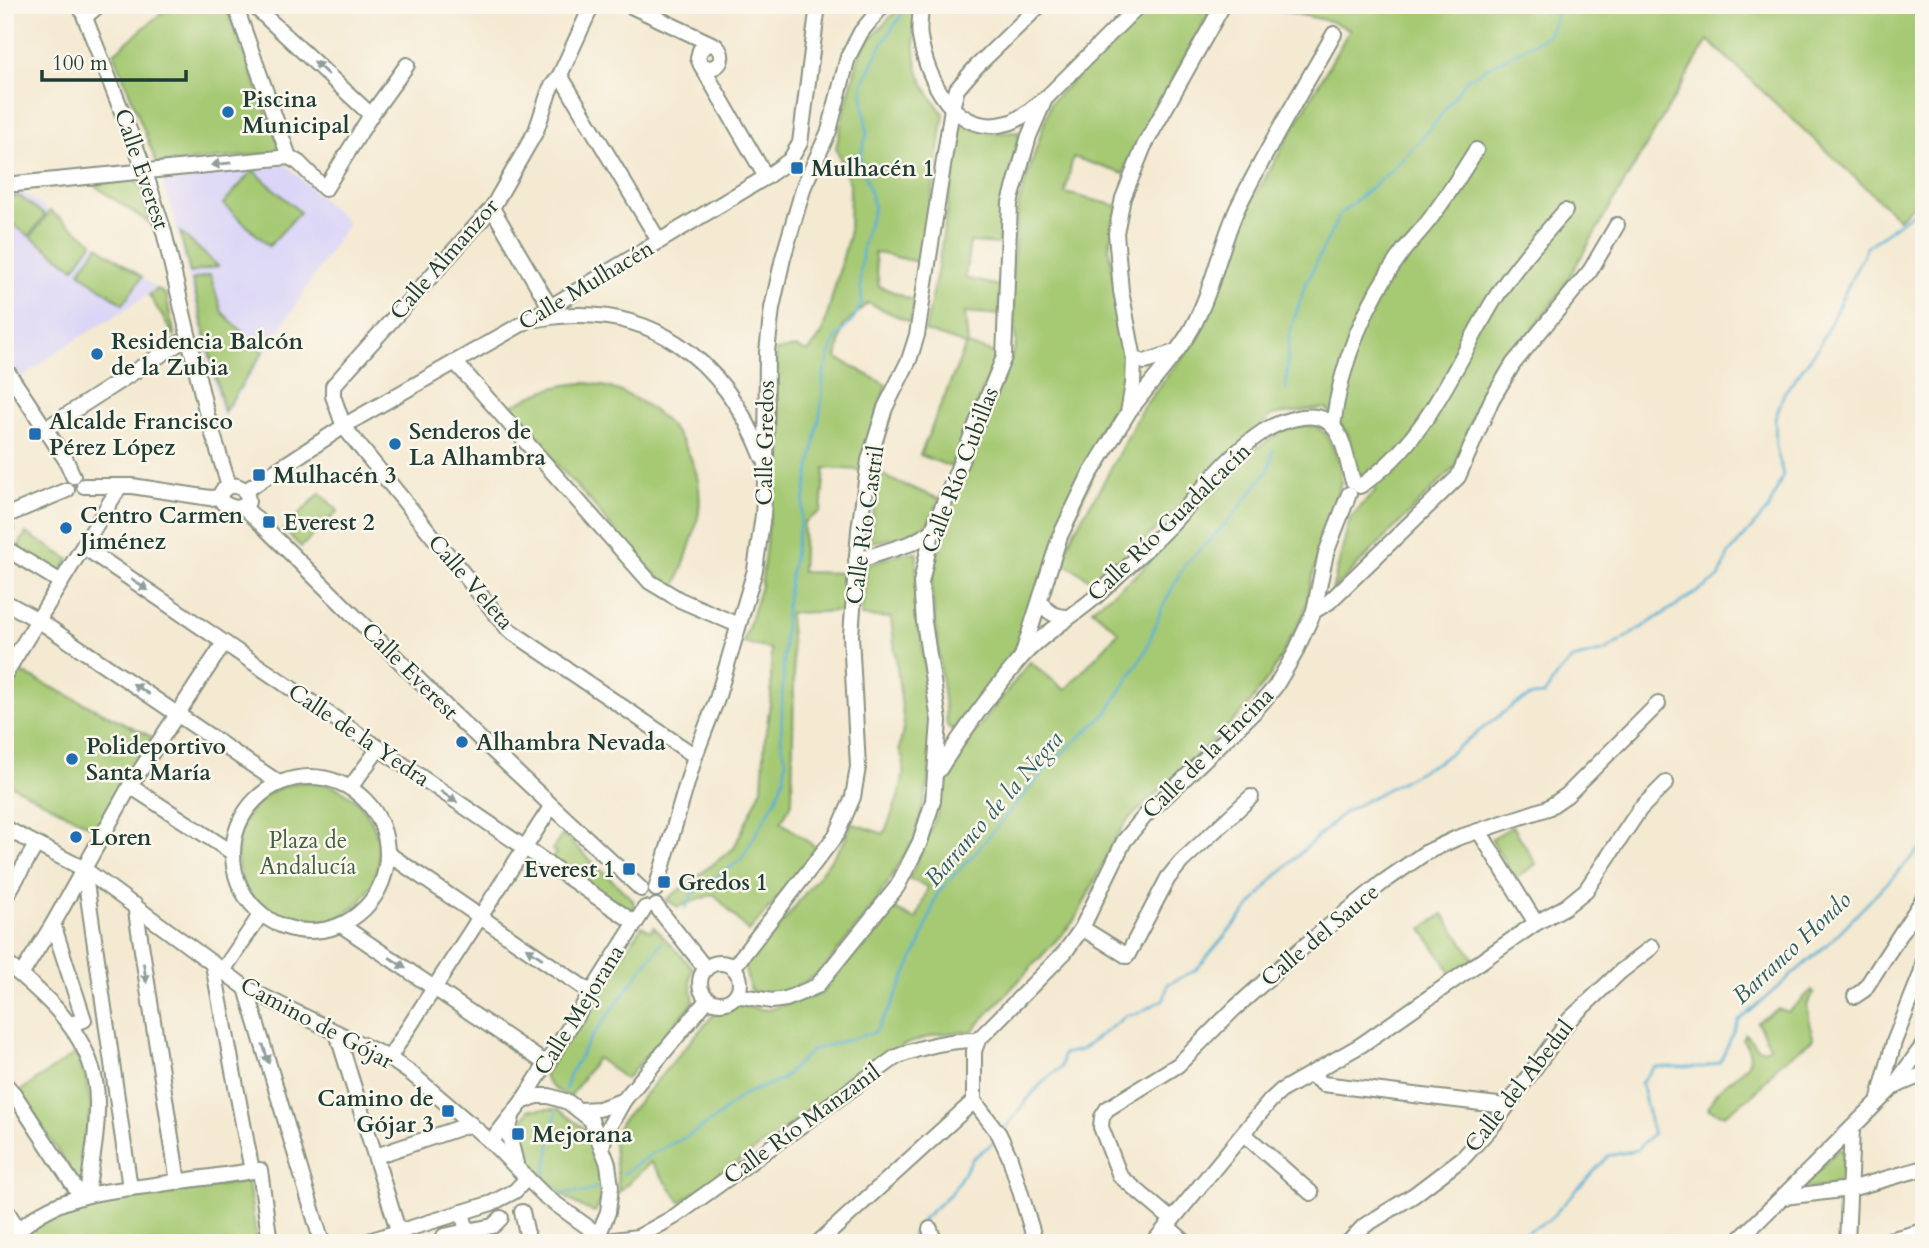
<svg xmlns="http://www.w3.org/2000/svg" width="1929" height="1248" font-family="Cardo,serif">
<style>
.built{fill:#dbd6f7}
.green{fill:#a6c973;stroke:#628354;stroke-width:2}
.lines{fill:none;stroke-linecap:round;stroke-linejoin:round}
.stream{stroke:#57b0d4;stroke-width:2.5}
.minor-casing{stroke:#8a9382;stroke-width:18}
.minor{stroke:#fff;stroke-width:14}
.oneway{fill:#8f9e9a}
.poi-dot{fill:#1f6fb2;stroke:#fbf7ec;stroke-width:2.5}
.labels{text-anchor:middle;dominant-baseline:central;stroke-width:5;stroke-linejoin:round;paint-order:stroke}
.poi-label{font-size:23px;font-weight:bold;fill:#1f3d34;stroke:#fbf7ec;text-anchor:start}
.street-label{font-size:23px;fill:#1f3d34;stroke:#fbf7ec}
.park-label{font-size:23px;fill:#416044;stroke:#fbf7ec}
.water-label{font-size:24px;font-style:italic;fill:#306064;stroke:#fbf7ec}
</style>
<rect width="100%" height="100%" fill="#fbf7ec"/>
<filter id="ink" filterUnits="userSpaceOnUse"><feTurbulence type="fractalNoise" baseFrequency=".0143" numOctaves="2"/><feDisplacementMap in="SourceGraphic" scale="14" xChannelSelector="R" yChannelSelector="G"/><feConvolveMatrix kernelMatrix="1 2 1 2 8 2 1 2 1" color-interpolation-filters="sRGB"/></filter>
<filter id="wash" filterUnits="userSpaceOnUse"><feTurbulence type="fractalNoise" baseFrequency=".00686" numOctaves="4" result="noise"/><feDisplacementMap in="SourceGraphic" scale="28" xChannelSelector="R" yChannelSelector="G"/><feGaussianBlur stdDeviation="1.57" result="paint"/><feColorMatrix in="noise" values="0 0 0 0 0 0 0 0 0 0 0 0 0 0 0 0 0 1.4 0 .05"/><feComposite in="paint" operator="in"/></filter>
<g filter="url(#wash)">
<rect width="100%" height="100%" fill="#f4e9d1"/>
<g class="built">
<path d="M286,165L348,223L223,419L175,220L162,180L166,176Z"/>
<path d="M20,190L158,289L61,349L21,378L5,356V191Z"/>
</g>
<g class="green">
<path d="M171,5H225L281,149L278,153L157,164L114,53Z"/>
<path d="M901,5H909L915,10C914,57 912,76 944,114L922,263L874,252L879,286L915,301L910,322L868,303L843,326L837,358L886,385L861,470L825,468L821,511L804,522L802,572L848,573L846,611L789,613L794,674L792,803L781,822L818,849L749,932L714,894L678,907L666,900L734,848L762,788L765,738L771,697V649L743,643L761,586L774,477L776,351L795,347L808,352L822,334L849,235L850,184L836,148L846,103L861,50Z"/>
<path d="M1154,5H1214L1127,163L1124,174L1073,157L1065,193L1118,206L1109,248L1126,376L1117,419L1019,645L954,731L947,726L931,586L944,526L1016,345L1012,275L1018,205L1051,102L1130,22Z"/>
<path d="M1257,5H1924V193L1899,219L1708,40L1561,291L1476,405L1456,466L1332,591L1350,518L1376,490L1354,468L1348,434L1326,408L1272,415L1099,585L1061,561L1075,529L1102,485L1142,409L1198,336L1243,217L1350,29L1329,21Z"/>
<path d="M960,125L989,133L1020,132L1007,184L998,244L970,242L965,278L1000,286V315L965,312L968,345L998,354L951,467L920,455L966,345L925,331L938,268Z"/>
<path d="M253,170L300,212L269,246L223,204Z"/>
<path d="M132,180L139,184L151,224L92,184Z"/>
<path d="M19,196L45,215L29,236L5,219V197Z"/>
<path d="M50,211L93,242L74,268L31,237Z"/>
<path d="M180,232L218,266L190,273Z"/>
<path d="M98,246L142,277L123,304L79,272Z"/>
<path d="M210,275L222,312L263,352L224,412L192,280Z"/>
<path d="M158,289L166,295L175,337L149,295Z"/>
<path d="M586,383C649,390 706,444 699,511C695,537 683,564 675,589L641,563L591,502L506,409C532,394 555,384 586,383Z"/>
<path d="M1299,425L1315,426L1326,434L1341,464V482L1311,581L1304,614L1272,673L1245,710L1127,821L1114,841L1076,919L972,1031L937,1034L904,1045L681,1202L651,1162L619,1192L613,1138L621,1122L714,1014L739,1005L767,1010L821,994L891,907L916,920L928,887L909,879L938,812L941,781L947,767L1030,662L1065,690L1119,632L1092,609L1140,572L1201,504L1228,481L1251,452L1284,430Z"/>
<path d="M878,471L890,479L940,499L927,525L897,538L870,542Z"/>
<path d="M320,493L338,511L301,547L284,530Z"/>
<path d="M26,533L69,559L59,576L16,550Z"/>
<path d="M901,553H917L916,596L931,716L930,779L914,840L876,902L823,970L791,990L773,997L751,991L744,966L784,921L844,842L851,823L884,834C892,814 913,769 899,750L904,725L891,618L861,616L867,565Z"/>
<path d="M17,670L152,737L98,830L5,782V689Z"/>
<circle cx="308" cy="853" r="71"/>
<path d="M1513,826L1536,864L1515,879L1491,839Z"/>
<path d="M563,834L633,900L635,912L632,915L551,860L556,853L552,850Z"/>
<path d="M1443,914L1474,959L1452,974L1422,929Z"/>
<path d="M642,926L651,931L654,927L693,968L690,978L694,1002L626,1079L597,1058L570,1097C558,1091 548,1088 544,1075Z"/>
<path d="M1812,990L1814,993L1807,1005L1813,1039L1778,1065L1755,1093L1724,1115L1708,1109C1710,1104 1713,1097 1716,1093C1729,1078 1766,1064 1742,1040L1745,1034L1758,1048L1764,1050L1770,1046L1757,1022L1778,1009L1788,1012Z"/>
<path d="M76,1053L86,1080L91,1104L80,1185L19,1092Z"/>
<path d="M530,1109H558L586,1130L600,1168L602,1198L595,1212C571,1206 530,1171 518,1149C515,1145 515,1138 514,1133Z"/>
<path d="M1839,1149L1843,1151L1842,1186L1800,1189Z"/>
<path d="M248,1181L257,1243H20L28,1232L45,1219L83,1206Z"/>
</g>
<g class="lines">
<g class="stream">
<path d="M1286,390L1289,335L1305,286L1340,214L1393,169L1432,127L1467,79L1548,35L1561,5"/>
<path d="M686,908L692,894L741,860L776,799L784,777L786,760L781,740L785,617L791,572L821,408L824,372L836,338L853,320L862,302L860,276L863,245L874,207L860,156L867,134L862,86L882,44L908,5"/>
<path d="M565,1090L570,1074L588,1042L662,942"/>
<path d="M556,1112L544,1180L559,1193L587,1192L597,1187"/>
<path d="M1006,1127C1023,1106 1038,1082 1061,1068L1063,1054L1081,1050L1127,1015L1139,1013L1164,999L1168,984L1196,970L1273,879L1343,813L1441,760L1515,704L1532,696L1544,695L1557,675L1572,659L1605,651L1719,578L1728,555L1769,508L1783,475L1776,447L1775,419L1784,393L1818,348L1867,247L1924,204"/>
<path d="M623,1174L653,1153L690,1135L716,1118L742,1095L781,1080L812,1050L875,1032L891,1006L921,942L937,894L973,855L1052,762L1106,714L1145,652L1162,608L1184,566L1233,516L1269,469L1273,450"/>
<path d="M907,1243L923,1219L952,1192L973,1158L997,1140"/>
<path d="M1506,1243L1549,1220L1608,1156L1637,1150L1653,1133L1641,1083L1654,1067H1704L1720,1062L1739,1021L1831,941L1924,845"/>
</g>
</g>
</g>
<g filter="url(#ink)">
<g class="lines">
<g class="minor-casing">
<g id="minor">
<path d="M80,5L142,163L164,232L207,415L229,486"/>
<path d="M235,5L289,157L299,163L325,189L371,115L407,65"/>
<path d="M253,5L371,115"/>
<path d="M592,5L560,75L550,89L536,131L492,208L333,386V396L344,427L509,630L695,756"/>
<path d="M629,5L716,46C725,55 722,67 709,68L701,65L698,58L700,50L709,44"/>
<path d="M921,5C921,16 918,27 920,37C927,80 955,138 1008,123C1021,120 1033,107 1043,100"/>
<path d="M85,17L99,5"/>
<path d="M701,65L766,177"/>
<path d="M560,75L659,241"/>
<path d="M5,185L289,157"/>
<path d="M492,208L550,307"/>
<path d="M538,319C648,299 724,358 763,458"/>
<path d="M1134,359L1145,362L1172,353"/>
<path d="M455,362L650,582L680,600L738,625"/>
<path d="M5,368L66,460L73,476"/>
<path d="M1131,409C1149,384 1179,353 1192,328C1213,290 1220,246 1238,207C1267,148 1302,91 1334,34"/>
<path d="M1333,427C1340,364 1366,300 1404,250C1414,237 1426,226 1435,212C1450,192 1463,171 1476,150"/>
<path d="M45,429L179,343L190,340"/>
<path d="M84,486H132L210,498L220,497"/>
<path d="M229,486C240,484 248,491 248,502C240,511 233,508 223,503L220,497L222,491Z"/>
<path d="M1360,486C1427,442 1454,366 1494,300C1514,268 1540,239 1565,211"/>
<path d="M245,491L352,421L527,321L766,177L790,160L800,143L818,5"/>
<path d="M244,507L446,707L641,889"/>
<path d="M5,516L67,490"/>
<path d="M5,527L6,528"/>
<path d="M84,547L635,923"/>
<path d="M5,548L61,582"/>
<path d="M856,561L912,543L932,532"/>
<path d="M5,602L38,620L279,783"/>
<path d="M1040,602C1049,613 1055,617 1068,617"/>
<path d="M1314,611L1329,602L1458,477L1492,399L1513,364L1590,271L1617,225"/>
<path d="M1022,656L1060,536L1089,476L1128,413L1133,384L1134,359L1121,291L1116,233L1123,198L1144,146L1223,5"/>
<path d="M5,674L120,486"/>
<path d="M939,770C963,731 990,694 1020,659C1043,632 1077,615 1102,591C1127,567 1154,543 1178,517C1205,487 1230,453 1264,431C1279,422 1308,411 1325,420C1345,431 1346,462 1353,481"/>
<circle cx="310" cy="854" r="77"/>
<path d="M130,786L233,853"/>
<path d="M350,788L379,748"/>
<path d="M5,828L84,869L246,988L389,1058L412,1074L491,1142L546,1197L610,1243"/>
<path d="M1479,831L1536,923"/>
<path d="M387,853L590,992"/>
<path d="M84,869L130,1188"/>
<path d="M656,889L695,756L717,699L755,570L763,515L766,465L767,352L772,308L783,258L804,186L829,131L848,57L861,32L883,5"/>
<path d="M5,898L36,845"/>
<path d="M135,905L178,1182"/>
<path d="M656,906L706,969"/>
<path d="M53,924L84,1020L71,1024"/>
<path d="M341,925L545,1063"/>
<path d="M1082,928L1127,956L1168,878L1181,862L1251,797"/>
<path d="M5,962C49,998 97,1040 97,1102C98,1133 91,1164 87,1194"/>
<circle cx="720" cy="983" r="20"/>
<path d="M213,965L252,1171L260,1170L270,1243"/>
<path d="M733,968L837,834L853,797L858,767L851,635L859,530L869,460L885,408L909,360L917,335L952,108L957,89L976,67L1040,5"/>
<path d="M222,972L261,914"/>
<path d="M21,975L53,924L130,786L224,643"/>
<path d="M246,988L322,1243"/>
<path d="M736,995L772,1001L786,999L817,986L897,887L920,842L933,801L939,721L924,622L921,583L932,532L1004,357L1010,203L1029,136L1045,99L1139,5"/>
<path d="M1855,996L1864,990L1924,898"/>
<path d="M337,1033L402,1243"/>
<path d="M389,1058L551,807"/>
<path d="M1311,1075L1323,1084L1506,1106"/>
<path d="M5,1084L14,1094L80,1195"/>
<path d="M1893,1087L1924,1074"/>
<path d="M1879,1098L1894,1042L1921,974L1924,959"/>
<path d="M522,1102L536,1096H549L568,1102L591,1120L608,1164L611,1187L608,1212L598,1236"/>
<path d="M579,1110L599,1109L624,1100L708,999"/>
<path d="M512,1117L508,1131L516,1164"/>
<path d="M1244,1134L1311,1193"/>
<path d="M491,1142L522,1102L645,908"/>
<path d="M602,1147L606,1132L624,1100"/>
<path d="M376,1156L471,1124"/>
<path d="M1784,1197L1850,1189L1924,1168"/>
<path d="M5,1208L18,1229"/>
<path d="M462,1212L467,1231L493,1226L501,1218"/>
<path d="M522,1212L529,1243"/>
<path d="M1172,1220L1120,1176L1101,1127L1102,1117L1107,1109L1178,1065L1234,1009L1301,949L1382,883L1425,853L1457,838L1548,808L1567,795L1658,704"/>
<path d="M1167,1226L1186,1243"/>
<path d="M930,1229L935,1243"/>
<path d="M444,1236L467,1231"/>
<path d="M607,1241L638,1237L674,1217L896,1057C923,1046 949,1040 978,1040"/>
<path d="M8,1243C43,1196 100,1192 155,1185C187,1180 220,1176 252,1171"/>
<path d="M362,1243L492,1203L515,1191L527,1178"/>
<path d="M818,1243L974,1101"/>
<path d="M1040,1243L1034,1237L1010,1158L999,1134L974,1101V1051L978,1040L1065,952L1082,928L1124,841L1145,816L1253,713L1275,687L1294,655L1314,611L1326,553L1349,494"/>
<path d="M1153,1243L1270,1101L1282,1090L1361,1045L1536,923L1565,907L1586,890L1640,809L1666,783"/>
<path d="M1348,1243L1364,1226L1414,1195L1464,1157L1495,1123L1570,1019L1620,972L1652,947"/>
<path d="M1736,1243L1893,1087L1924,1044"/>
<path d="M1847,1243L1852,1128"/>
<path d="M1877,1243L1924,1231"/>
</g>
</g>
<use href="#minor" class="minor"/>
</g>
<defs><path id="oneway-solid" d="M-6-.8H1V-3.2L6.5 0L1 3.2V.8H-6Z" transform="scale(1.75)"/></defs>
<g class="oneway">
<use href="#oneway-solid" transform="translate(321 68) rotate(-137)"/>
<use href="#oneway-solid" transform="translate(221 164) rotate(174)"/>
<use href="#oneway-solid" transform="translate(140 585) rotate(34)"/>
<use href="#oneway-solid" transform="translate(141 689) rotate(-146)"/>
<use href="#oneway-solid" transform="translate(449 797) rotate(34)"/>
<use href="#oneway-solid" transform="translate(534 953) rotate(-146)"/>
<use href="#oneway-solid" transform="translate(398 963) rotate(33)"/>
<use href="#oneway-solid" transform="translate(145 973) rotate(81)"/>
<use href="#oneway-solid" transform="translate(266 1054) rotate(73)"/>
</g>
</g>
<g class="poi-dot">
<circle cx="228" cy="112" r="7"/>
<rect x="790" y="161" width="14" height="14" rx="3.5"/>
<circle cx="97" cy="354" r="7"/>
<rect x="28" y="427" width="14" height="14" rx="3.5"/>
<circle cx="395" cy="444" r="7"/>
<rect x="252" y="468" width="14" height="14" rx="3.5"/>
<rect x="262" y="515" width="14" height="14" rx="3.5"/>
<circle cx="66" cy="528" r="7"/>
<circle cx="462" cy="742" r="7"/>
<circle cx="72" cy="759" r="7"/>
<circle cx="76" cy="837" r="7"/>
<rect x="622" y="862" width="14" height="14" rx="3.5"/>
<rect x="657" y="875" width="14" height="14" rx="3.5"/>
<rect x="441" y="1104" width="14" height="14" rx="3.5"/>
<rect x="511" y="1127" width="14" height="14" rx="3.5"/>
</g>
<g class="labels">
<g class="poi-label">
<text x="242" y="99">Piscina<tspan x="242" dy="26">Municipal</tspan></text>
<text x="811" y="168">Mulhacén 1</text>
<text x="111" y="341">Residencia Balcón<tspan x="111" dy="26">de la Zubia</tspan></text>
<text x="49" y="421">Alcalde Francisco<tspan x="49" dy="26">Pérez López</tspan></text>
<text x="409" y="431">Senderos de<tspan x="409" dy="26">La Alhambra</tspan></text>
<text x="273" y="475">Mulhacén 3</text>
<text x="80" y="515">Centro Carmen<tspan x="80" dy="26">Jiménez</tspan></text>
<text x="283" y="522">Everest 2</text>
<text x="476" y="742">Alhambra Nevada</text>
<text x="86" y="746">Polideportivo<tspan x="86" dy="26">Santa María</tspan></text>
<text x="90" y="837">Loren</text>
<text x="615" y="869" text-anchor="end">Everest 1</text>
<text x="678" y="882">Gredos 1</text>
<text x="434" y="1098" text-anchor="end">Camino de<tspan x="434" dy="26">Gójar 3</tspan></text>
<text x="532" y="1134">Mejorana</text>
</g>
<g class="street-label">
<text transform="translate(142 169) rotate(71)">Calle Everest</text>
<text transform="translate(444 259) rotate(-49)">Calle Almanzor</text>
<text transform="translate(586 285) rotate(-31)">Calle Mulhacén</text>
<text transform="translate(765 443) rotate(-89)">Calle Gredos</text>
<text transform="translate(960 470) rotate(-69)">Calle Río Cubillas</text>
<text transform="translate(1169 522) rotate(-44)">Calle Río Guadalcacín</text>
<text transform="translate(865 525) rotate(-82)">Calle Río Castril</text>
<text transform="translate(471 582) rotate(49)">Calle Veleta</text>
<text transform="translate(410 671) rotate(45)">Calle Everest</text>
<text transform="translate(359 735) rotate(34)">Calle de la Yedra</text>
<text transform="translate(1208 753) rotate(-45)">Calle de la Encina</text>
<text transform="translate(1320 935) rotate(-40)">Calle del Sauce</text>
<text transform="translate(579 1010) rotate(-58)">Calle Mejorana</text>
<text transform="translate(317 1023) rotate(28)">Camino de Gójar</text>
<text transform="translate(1519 1086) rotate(-52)">Calle del Abedul</text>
<text transform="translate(802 1124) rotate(-36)">Calle Río Manzanil</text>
</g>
<g class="park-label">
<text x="308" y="840">Plaza de<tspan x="308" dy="26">Andalucía</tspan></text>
</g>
<g class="water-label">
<text transform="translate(994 809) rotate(-49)">Barranco de la Negra</text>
<text transform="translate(1792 948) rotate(-43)">Barranco Hondo</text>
</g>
</g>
<rect width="1929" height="1248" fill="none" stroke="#fbf7ec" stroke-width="28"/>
<path d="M42 70v10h144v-10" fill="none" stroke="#1f3d34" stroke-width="3.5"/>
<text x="52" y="70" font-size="21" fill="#1f3d34" stroke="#fbf7ec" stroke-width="5" paint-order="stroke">100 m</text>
</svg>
